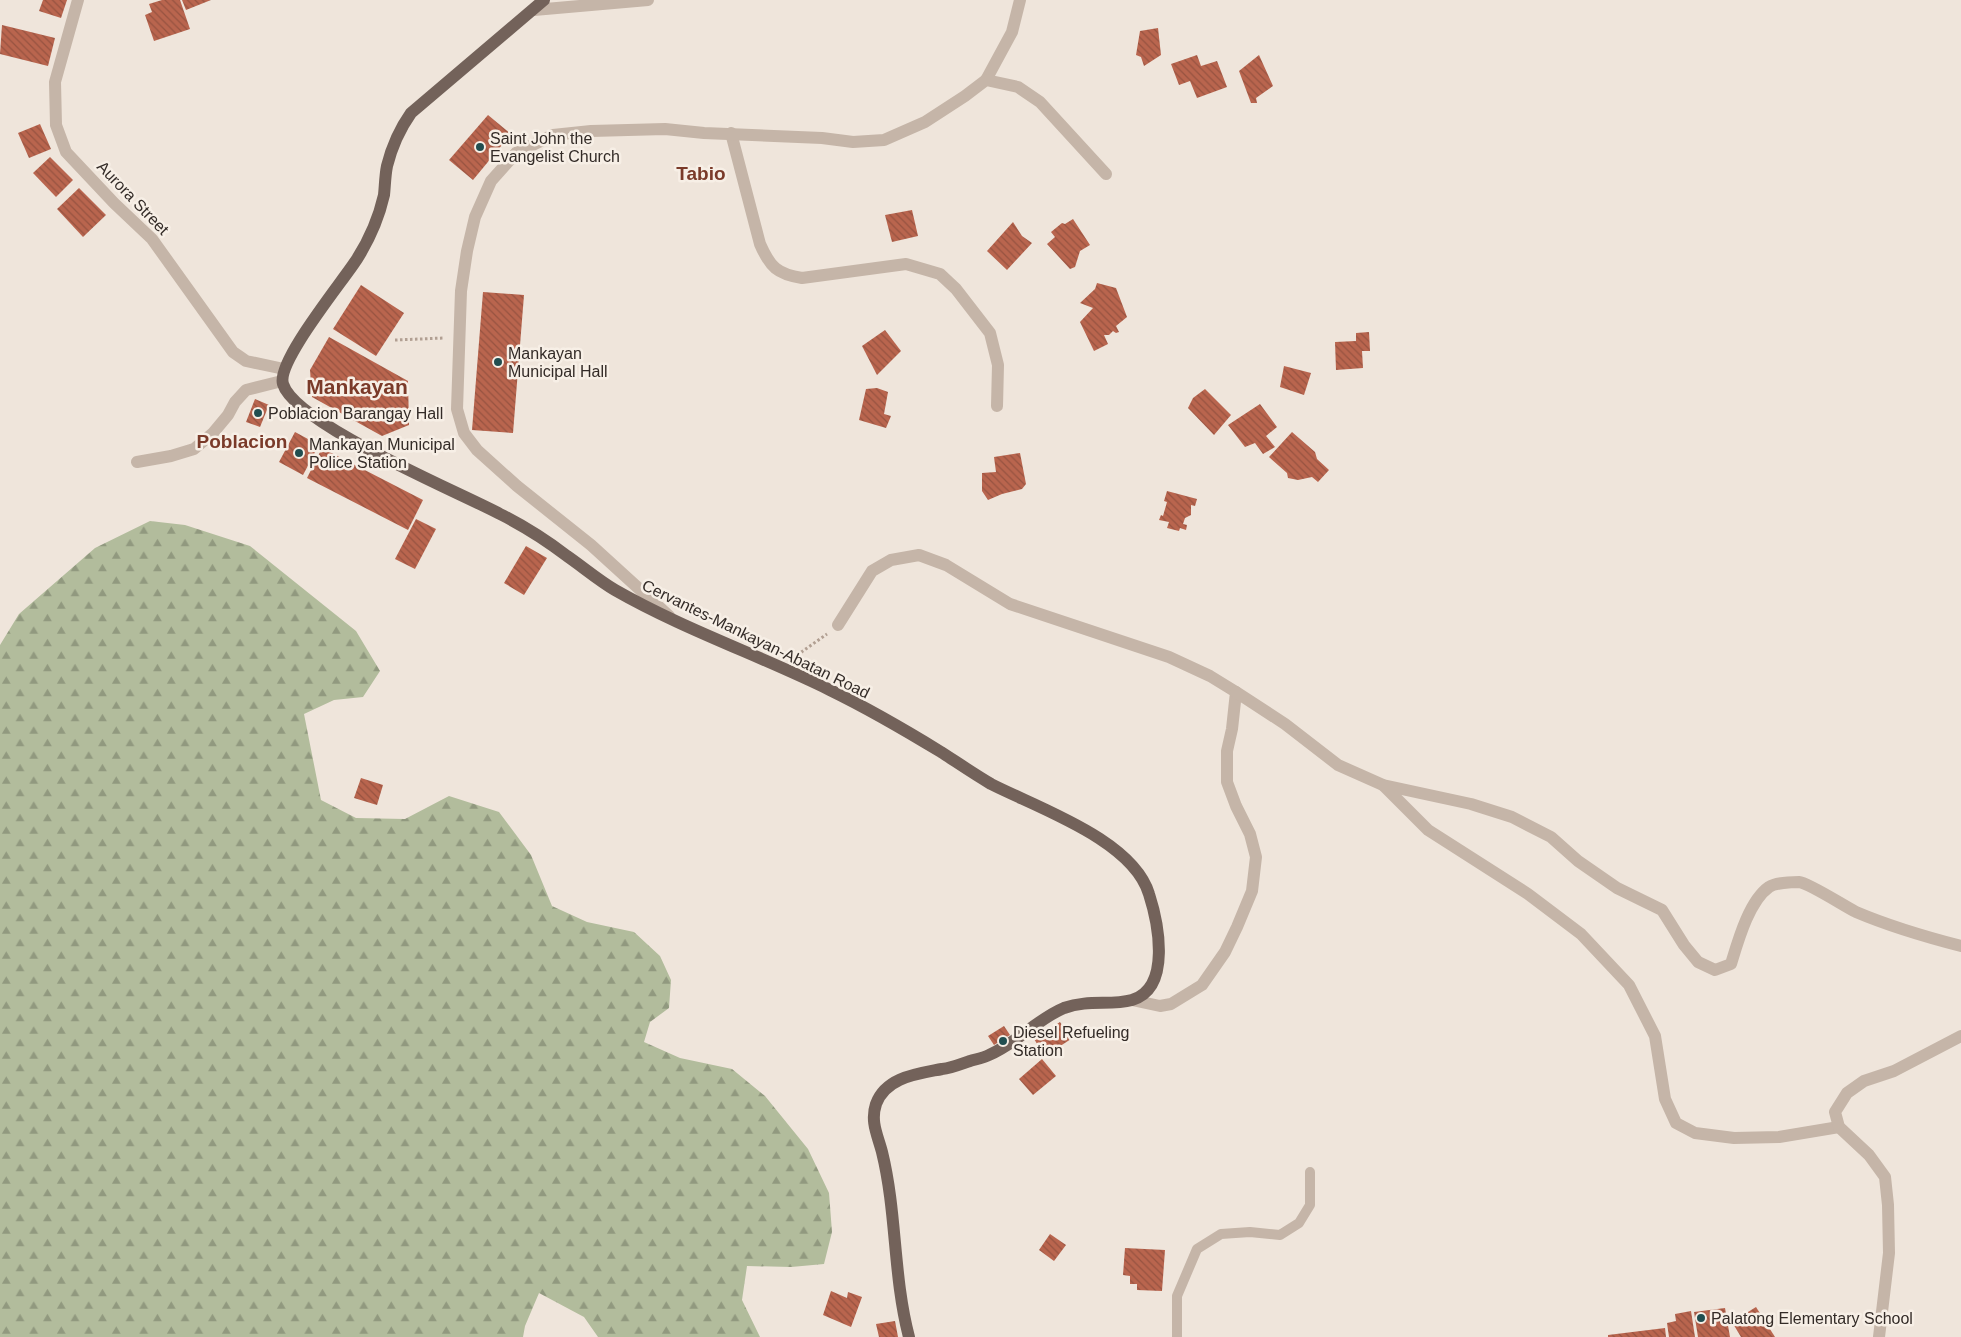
<svg xmlns="http://www.w3.org/2000/svg" width="1961" height="1337" font-family="Helvetica,sans-serif">
<style>
.forest{fill:url(#forest-firs)}
.building{fill:url(#building-back-hatch)}
.lines{fill:none;stroke-linecap:round;stroke-linejoin:round}
.path{stroke:#b19f92;stroke-width:3;stroke-dasharray:2.5 2.5;stroke-linecap:butt}
.service{stroke:#c5b5a8;stroke-width:10}
.minor{stroke:#c5b5a8;stroke-width:12}
.tertiary{stroke:#c5b5a8;stroke-width:12}
.primary{stroke:#73625a;stroke-width:12}
.poi-dot{fill:#214e50;stroke:#f7efe6;stroke-width:2}
.labels{text-anchor:middle;dominant-baseline:central;stroke-width:5;stroke-linejoin:round;paint-order:stroke}
.poi-label{font-size:16px;fill:#332b27;stroke:#f7efe6;text-anchor:start}
.street-label{font-size:16px;fill:#332b27;stroke:#f7efe6}
.quarter-label{font-size:19px;font-weight:bold;fill:#7a3a29;stroke:#f7efe6}
.district-label{font-size:21px;font-weight:bold;fill:#7a3a29;stroke:#f7efe6}
</style>
<defs>
<pattern id="forest-firs" width="22" height="20" patternUnits="userSpaceOnUse" patternTransform="scale(1.25)"><rect width="22" height="20" fill="#b2bc9c"/><path d="M5 1l3.5 6h-7zM16 11l3.5 6h-7z" fill="#91997f"/></pattern>
<pattern id="building-back-hatch" width="6" height="6" patternUnits="userSpaceOnUse" patternTransform="scale(1.25)"><rect width="6" height="6" fill="#b9654e"/><path d="M-1 5l2 2M0 0l6 6M5-1l2 2" fill="none" stroke="#975341"/></pattern>
</defs>
<rect width="100%" height="100%" fill="#efe5db"/>
<path class="forest" d="M150,521L185,525L250,546L356,631L380,671L363,697L334,700L304,714L321,800L356,818L405,819L449,796L499,812L531,855L552,906L587,922L634,932L660,956L671,980L669,1008L650,1022L644,1042L680,1058L732,1069L765,1096L808,1149L829,1193L832,1232L824,1264L791,1267L747,1266L742,1300L760,1337H598L584,1317L539,1293L525,1326L523,1337H0V645L19,614L95,548Z"/>
<g class="building">
<path d="M43,0H67L61,18L39,11Z"/>
<path d="M162,0H180L190,29L154,41L145,15L152,12L149,4Z"/>
<path d="M182,0H211L186,10Z"/>
<path d="M2,25L55,38L48,66L0,54Z"/>
<path d="M1158,28L1161,55L1144,66L1141,57L1136,55L1140,31Z"/>
<path d="M1197,55L1201,66L1217,61L1227,87L1197,98L1190,81L1179,85L1171,64Z"/>
<path d="M1259,55L1273,86L1256,98L1257,103H1251L1239,71Z"/>
<path d="M488,115L511,134L473,180L449,160Z"/>
<path d="M40,124L51,149L29,158L18,133Z"/>
<path d="M50,157L73,180L56,197L33,173Z"/>
<path d="M79,188L106,215L83,237L57,209Z"/>
<path d="M912,210L918,236L892,242L885,215Z"/>
<path d="M1073,219L1090,245L1080,251L1075,267L1070,269L1047,244L1055,237L1051,232L1062,223L1065,224Z"/>
<path d="M1013,222L1022,236L1032,243L1007,270L987,251Z"/>
<path d="M1097,283L1116,288L1127,317L1116,326L1119,332L1116,333L1113,331L1109,335H1104L1108,344L1094,351L1080,322L1093,308L1080,303L1095,289Z"/>
<path d="M361,285L404,313L376,356L333,329Z"/>
<path d="M483,292L524,295L513,433L472,430Z"/>
<path d="M885,330L901,351L877,375L862,346Z"/>
<path d="M1369,332L1370,351H1362L1363,368L1336,370L1335,342L1356,341V333Z"/>
<path d="M329,337L408,381L409,425L382,436L312,397L310,370Z"/>
<path d="M1284,366L1311,373L1304,395L1280,387Z"/>
<path d="M877,388L888,392L884,414L891,416L886,428L859,420L866,389Z"/>
<path d="M1205,389L1231,415L1214,435L1188,408L1193,398Z"/>
<path d="M255,399L269,405L260,427L246,422Z"/>
<path d="M1260,404L1277,427L1266,436L1275,447L1263,454L1255,443L1245,447L1228,425Z"/>
<path d="M295,432L319,445L303,475L279,462Z"/>
<path d="M1292,432L1315,452L1317,459L1329,470L1318,482L1312,477L1298,480L1288,478L1287,473L1269,457Z"/>
<path d="M322,448L423,500L408,530L307,478Z"/>
<path d="M1020,453L1026,484L1022,489L1002,494L988,500L982,491V473L996,472L994,457Z"/>
<path d="M1167,491L1197,499L1195,506L1191,505V515L1185,518L1183,524L1187,525L1186,530L1180,528L1179,531L1167,528L1169,522L1159,520L1161,515L1163,516L1167,502L1164,501Z"/>
<path d="M416,519L436,529L415,569L395,559Z"/>
<path d="M526,546L547,558L524,595L504,583Z"/>
<path d="M361,778L383,785L377,805L354,798Z"/>
<path d="M1060,1022L1071,1039L1045,1056L1034,1039Z"/>
<path d="M1004,1026L1010,1035L994,1045L988,1036Z"/>
<path d="M1042,1059L1056,1076L1033,1095L1019,1079Z"/>
<path d="M1050,1234L1066,1245L1054,1261L1039,1250Z"/>
<path d="M1125,1248L1165,1250L1162,1291L1137,1290V1284H1130V1276L1123,1275Z"/>
<path d="M831,1291L847,1298L848,1292L862,1297L851,1327L823,1315Z"/>
<path d="M1756,1307L1775,1337H1741L1732,1322Z"/>
<path d="M1725,1308L1730,1337H1698L1694,1312Z"/>
<path d="M1691,1311L1695,1337H1669L1667,1323L1676,1321L1675,1314Z"/>
<path d="M895,1321L898,1337H879L876,1324Z"/>
<path d="M1665,1328L1666,1337H1608V1335Z"/>
</g>
<g class="lines">
<g class="path">
<path d="M395,340L444,338"/>
<path d="M793,658L827,634"/>
</g>
<path class="service" d="M1177,1337V1296L1197,1249L1221,1234L1250,1232L1280,1235L1299,1223L1310,1205V1172"/>
<g class="minor">
<path d="M986,80L1012,32L1020,0"/>
<path d="M731,133L760,244C770,267 777,274 802,278L906,264L940,274L956,289L990,333L998,365L997,406"/>
<path d="M137,462L171,456L194,449L213,433L228,415L235,402L246,390L282,381"/>
<path d="M669,616L591,545L517,486L477,450L464,433L457,409L461,291L467,251L475,217L491,181L516,153L553,135L591,131L665,129L704,133L822,138L853,142L884,140L925,122L965,96L986,80L1018,87L1040,102L1106,174"/>
<path d="M838,625L872,571L891,560L919,555L946,565L1010,604L1169,657L1210,676L1236,692L1232,729L1227,751V782L1236,806L1250,834L1256,857L1252,891L1237,927L1225,952L1202,985L1171,1004L1160,1006L1132,1000"/>
<path d="M1236,692L1285,724L1338,765L1383,785L1471,804L1512,817L1551,837L1578,861L1617,888L1662,910L1684,945L1698,962L1715,970L1731,964C1738,941 1749,901 1769,887C1775,883 1791,882 1799,882C1809,883 1844,906 1856,912C1889,926 1926,937 1961,946"/>
<path d="M1383,785L1428,830L1528,894L1581,934L1629,985L1655,1036L1665,1099L1676,1123L1695,1133L1734,1138L1779,1137L1839,1127"/>
<path d="M1879,1337L1889,1253L1888,1205L1885,1177L1869,1155L1839,1127L1835,1112L1847,1093L1864,1081L1894,1071L1961,1036"/>
</g>
<g class="tertiary">
<path d="M78,0L55,82L56,125L66,152L114,203L152,239L233,352L246,361L284,369"/>
<path d="M534,10L648,0"/>
</g>
<path class="primary" d="M544,0L411,113C399,130 392,146 387,166C385,176 385,186 384,195C379,217 369,240 357,259C343,281 276,362 283,384C295,424 459,492 500,514C524,526 546,540 567,556C583,567 598,580 615,590C683,629 759,655 830,690C867,708 905,730 941,752C958,763 974,774 991,784C1038,808 1133,840 1149,894C1158,922 1172,988 1132,1000C1110,1006 1089,999 1064,1008C1037,1019 1016,1044 989,1055C983,1058 977,1059 970,1061C961,1064 952,1068 942,1069C917,1074 886,1077 876,1104C870,1122 878,1136 882,1152C897,1213 893,1276 909,1337"/>
</g>
<g class="poi-dot">
<circle cx="480" cy="147" r="5"/>
<circle cx="498" cy="362" r="5"/>
<circle cx="258" cy="413" r="5"/>
<circle cx="299" cy="453" r="5"/>
<circle cx="1003" cy="1041" r="5"/>
<circle cx="1701" cy="1318" r="5"/>
</g>
<g class="labels">
<g class="poi-label">
<text x="490" y="138">Saint John the<tspan x="490" dy="18">Evangelist Church</tspan></text>
<text x="508" y="353">Mankayan<tspan x="508" dy="18">Municipal Hall</tspan></text>
<text x="268" y="413">Poblacion Barangay Hall</text>
<text x="309" y="444">Mankayan Municipal<tspan x="309" dy="18">Police Station</tspan></text>
<text x="1013" y="1032">Diesel Refueling<tspan x="1013" dy="18">Station</tspan></text>
<text x="1711" y="1318">Palatong Elementary School</text>
</g>
<g class="street-label">
<text transform="translate(133 198) rotate(46)">Aurora Street</text>
<text transform="translate(756 639) rotate(26)">Cervantes-Mankayan-Abatan Road</text>
</g>
<g class="quarter-label">
<text x="701" y="173">Tabio</text>
<text x="242" y="441">Poblacion</text>
</g>
<g class="district-label">
<text x="357" y="386">Mankayan</text>
</g>
</g>
</svg>
